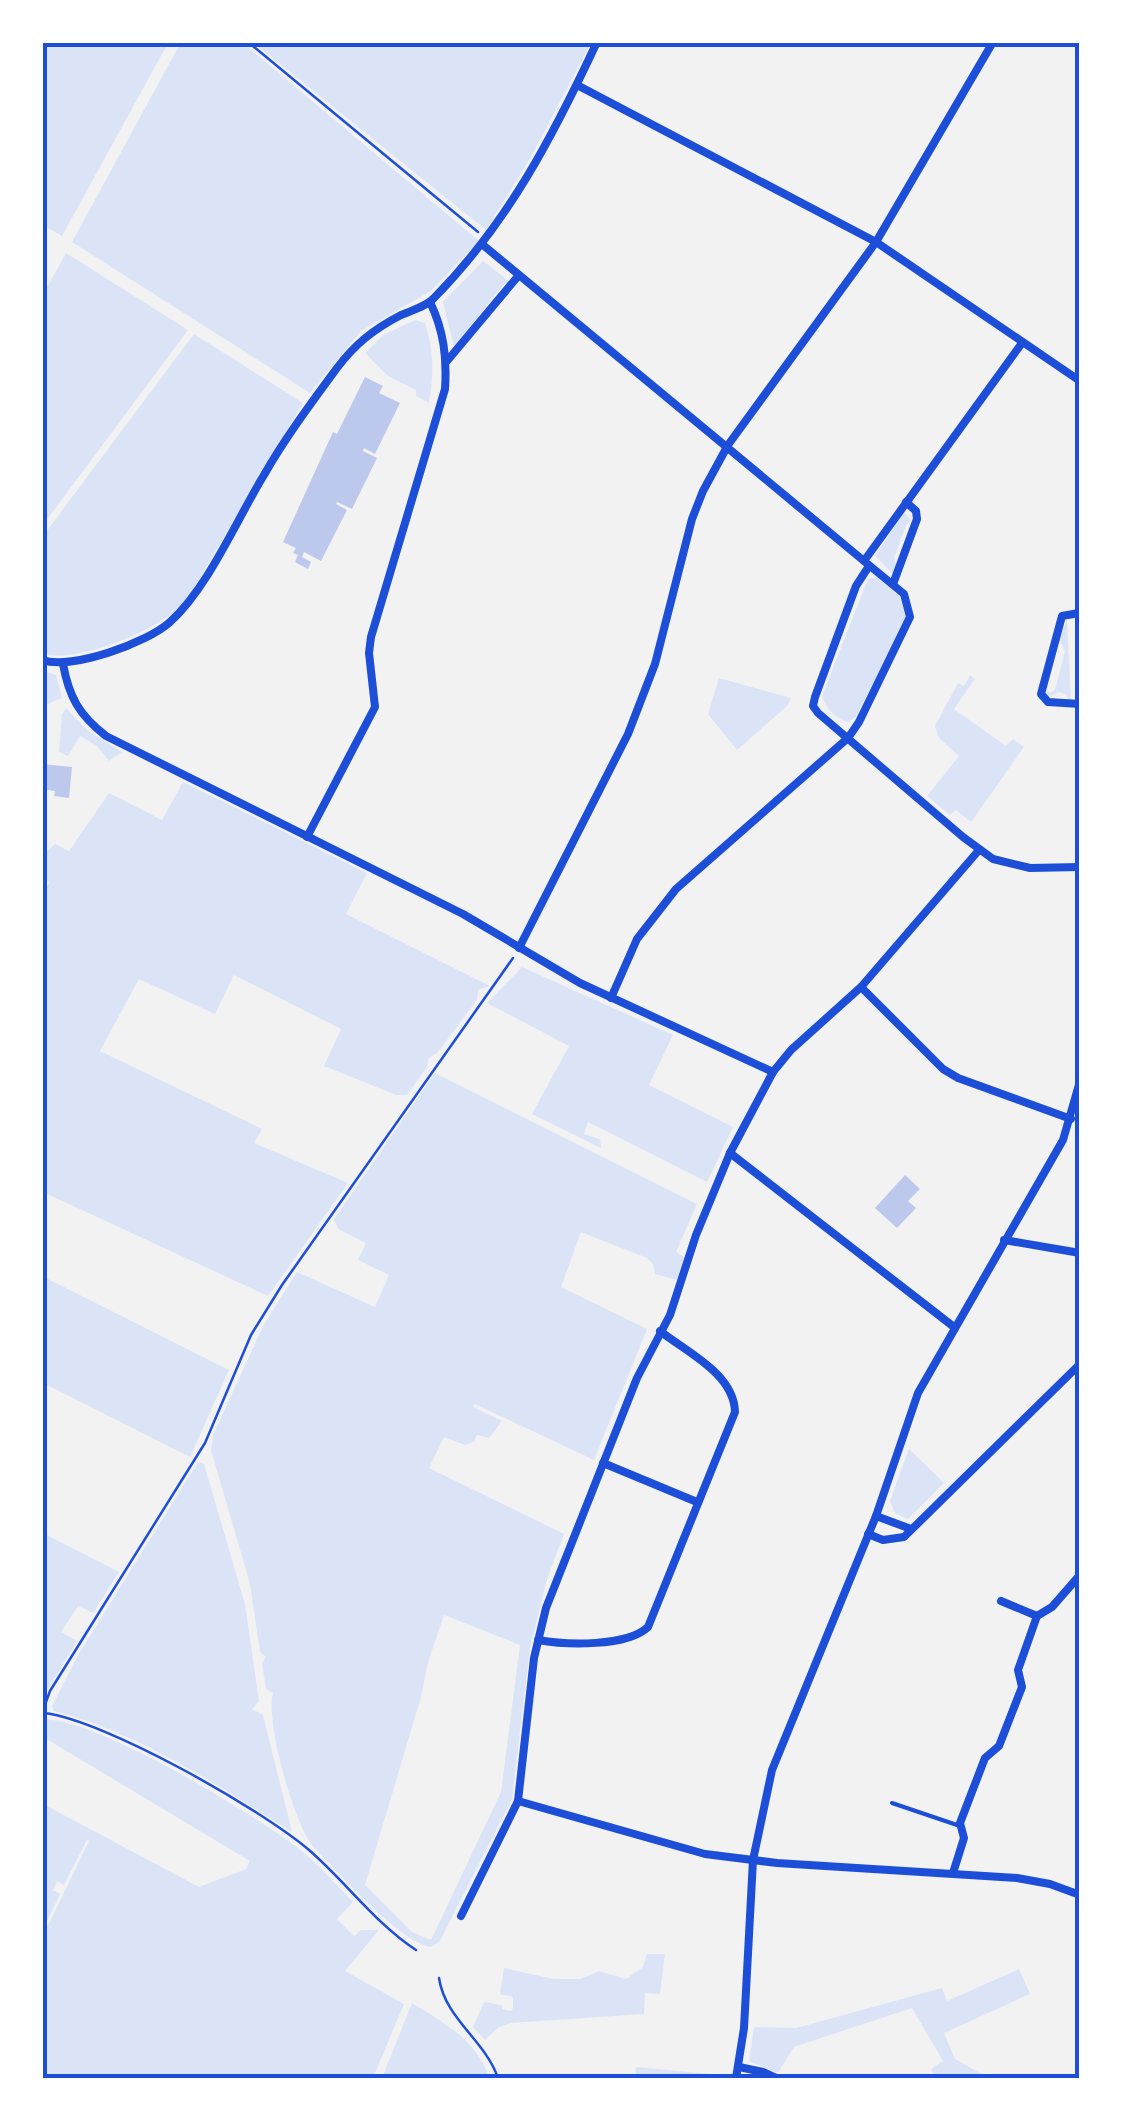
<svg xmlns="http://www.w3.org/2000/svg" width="1122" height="2121" font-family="Ubuntu,sans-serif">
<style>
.green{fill:#dbe4f7;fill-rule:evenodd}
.building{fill:#bdc9ec}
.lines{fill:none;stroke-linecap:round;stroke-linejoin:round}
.path{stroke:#1d4ed8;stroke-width:2.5}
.service{stroke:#1d4ed8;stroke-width:4}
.minor{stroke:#1d4ed8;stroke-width:8}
.secondary{stroke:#1d4ed8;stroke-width:10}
.neatline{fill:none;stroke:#1d4ed8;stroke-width:4}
</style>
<rect width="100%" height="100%" fill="#f2f2f2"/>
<g class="green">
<path d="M43,42L168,43L62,236L43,225Z"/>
<path d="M181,42L243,43L479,241L431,291L361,331L310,393L72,242Z"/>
<path d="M254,43H591L531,157L486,230Z"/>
<path d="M66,253L188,330L43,525V295Z"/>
<path d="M483,261L510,282L503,285L454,347L443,302Z"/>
<path d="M415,320L425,323C434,351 434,374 429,403L416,396V390L388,376L365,353L383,335Z"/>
<path d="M194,334L303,403L191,593C186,599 181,606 175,611C151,632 73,665 43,653V536Z"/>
<path d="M904,512L911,520L906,525L894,558L896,564L893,574L875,556Z"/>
<path d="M876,577L900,597L906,619L856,717L848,722C835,719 826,708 822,696L868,579Z"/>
<path d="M1067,620L1071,700L1064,701L1068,698L1066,694L1059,692L1048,697L1046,689L1050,693L1055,690L1065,651L1059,639Z"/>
<path d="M43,671L56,675L62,698L43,706Z"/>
<path d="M970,675L975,679L954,709L1006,746L1013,739L1024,747L971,822L956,810L950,815L927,796L959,756L939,738L935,726L958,683L964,686Z"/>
<path d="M719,678L791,698L787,706L737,750L708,714Z"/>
<path d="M66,708L87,730L122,752L109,761L97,746L80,736L68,756L59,752L62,714Z"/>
<path d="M183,782L367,873L346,914L490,986L478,990L477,1000L438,1052L428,1059L427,1067L407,1095H396L324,1066L341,1029L234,975L215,1014L139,979L100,1051L262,1129L254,1143L348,1183L268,1296L43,1192L42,891L50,883L43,876V855L55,844L69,851L109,793L162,820Z"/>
<path d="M522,967L673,1035L649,1085L733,1127L707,1182L588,1122L584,1134L600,1139L601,1148L532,1114L569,1046L487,1003Z"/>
<path d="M435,1073L697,1204L676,1252L684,1257L677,1280L655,1274L653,1264L647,1258L581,1232L561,1287L647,1329L594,1460L475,1404L473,1407L502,1421L489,1438L477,1435L474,1442L465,1445L444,1437L429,1468L564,1534L547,1579L530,1648L512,1799L440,1941L431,1947C398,1941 340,1874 314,1848C294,1825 265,1721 273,1693L266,1689L262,1663L266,1657L260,1652L250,1584L211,1450L213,1435L263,1326L297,1272L375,1307L389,1275L358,1260L366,1243L338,1229L334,1219ZM444,1615L520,1645L501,1792L431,1940L412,1932L365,1885L421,1697L428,1662Z"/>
<path d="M42,1276L229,1370L190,1457L43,1383Z"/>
<path d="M909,1449L944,1483L908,1519L895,1513L890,1501Z"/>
<path d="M198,1462L204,1464L245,1604L259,1701L252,1709L263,1715L292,1832C217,1785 140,1733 54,1711L52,1706L78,1655Z"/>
<path d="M43,1533L119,1572L93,1613L78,1606L61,1632L77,1641L43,1697Z"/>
<path d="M43,1719C101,1720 248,1811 298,1848C318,1863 335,1884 353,1902L337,1919L354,1936L361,1930H379L345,1971L404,2004L373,2078H43V1936L89,1841L87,1840L64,1885L57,1881L53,1890L60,1894L43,1929V1804L199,1887L246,1869L250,1861L43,1737Z"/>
<path d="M647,1954H665L660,1994L645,1993L644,2014L511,2023L499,2027L485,2040L473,2027L484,2002L502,2005V2009L511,2011L513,2008V1997L500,1994L504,1968L554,1979H580L599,1971L626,1979L643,1967Z"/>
<path d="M1019,1969L1030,1994L944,2033L955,2059L989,2078H935L931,2069L943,2061L912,2008L794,2047L778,2073L749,2061L754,2027L796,2028L942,1988L947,2001Z"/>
<path d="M412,2003C444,2023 477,2040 489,2078H382Z"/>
<path d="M636,2067L711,2074L710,2078H635Z"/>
</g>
<g class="building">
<path d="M365,377L383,386L379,393L400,403L375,454L364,448L363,451L377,458L352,509L337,502L336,504L347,510L321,561L304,552L302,557L311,562L308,569L295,562L298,555L293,553L296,548L283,542L333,432L337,434Z"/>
<path d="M42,764L72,767L69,798L54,796L55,791L42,789Z"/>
<path d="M905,1175L920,1189L908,1201L916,1208L897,1228L875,1208Z"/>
</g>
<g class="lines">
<g class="path">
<path d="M248,42L478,232"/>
<path d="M42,1713L50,1691L205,1443L251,1335L282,1285L513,958"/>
<path d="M44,1713C105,1720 261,1809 309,1850C346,1882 375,1923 416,1950"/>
<path d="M439,1978C445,2019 485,2040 498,2078"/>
</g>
<path class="service" d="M892,1803L960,1826"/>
<g class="minor">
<path d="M577,85L876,242L1080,381"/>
<path d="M483,245L864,561"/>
<path d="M447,361L519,275"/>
<path d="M869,566L856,586L815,697L813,706L818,713L963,837L993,859L1030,868L1080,867"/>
<path d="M893,584L917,519L916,511L906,502"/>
<path d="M1079,613L1062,616L1041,694L1048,702L1080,704"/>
<path d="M42,660C72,670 147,643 170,622C208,588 237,519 264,475C285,438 312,402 337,368C355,344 374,329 401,315C412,310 426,307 434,298C508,223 553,136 597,42"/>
<path d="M63,664C69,697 79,715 106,736L463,914L580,983L773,1072"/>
<path d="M307,837L375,707L369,653L371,637L445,389C447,358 444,331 430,302"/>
<path d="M519,948L628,734L655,664L692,519L703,491L728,445L876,242L993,42"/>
<path d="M861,987L943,1069L958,1078L1071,1119"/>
<path d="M611,998L637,939L676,889L848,738L859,722L910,617L904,594L864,561L1022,343"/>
<path d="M730,1153L954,1327"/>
<path d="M1004,1240L1080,1253"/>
<path d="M603,1463L697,1502"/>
<path d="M876,1516L911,1529"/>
<path d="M868,1534L883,1540L904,1537L1080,1364"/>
<path d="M1001,1601L1037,1616"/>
<path d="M538,1640C566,1645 627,1647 648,1627L735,1412C734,1374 688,1353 660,1331"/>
<path d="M518,1801L705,1854L777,1863L1017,1878L1050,1884L1080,1895"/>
<path d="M953,1873L964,1838L960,1823L985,1758L999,1746L1022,1687L1018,1670L1037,1616L1052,1607L1080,1575"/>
<path d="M461,1916L518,1801L534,1658L546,1608L637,1378L670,1315L696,1235L730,1153L773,1072L791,1050L861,987L979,850"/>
<path d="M739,2067L763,2072L776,2078"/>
<path d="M736,2078L744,2028L753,1860L772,1770L876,1516L918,1393L1063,1140L1080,1081"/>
</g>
<path class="secondary" d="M1080,611V676"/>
</g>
<rect width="1122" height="2121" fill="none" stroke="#ffffff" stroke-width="90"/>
<rect x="45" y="45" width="1032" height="2031" class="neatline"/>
</svg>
